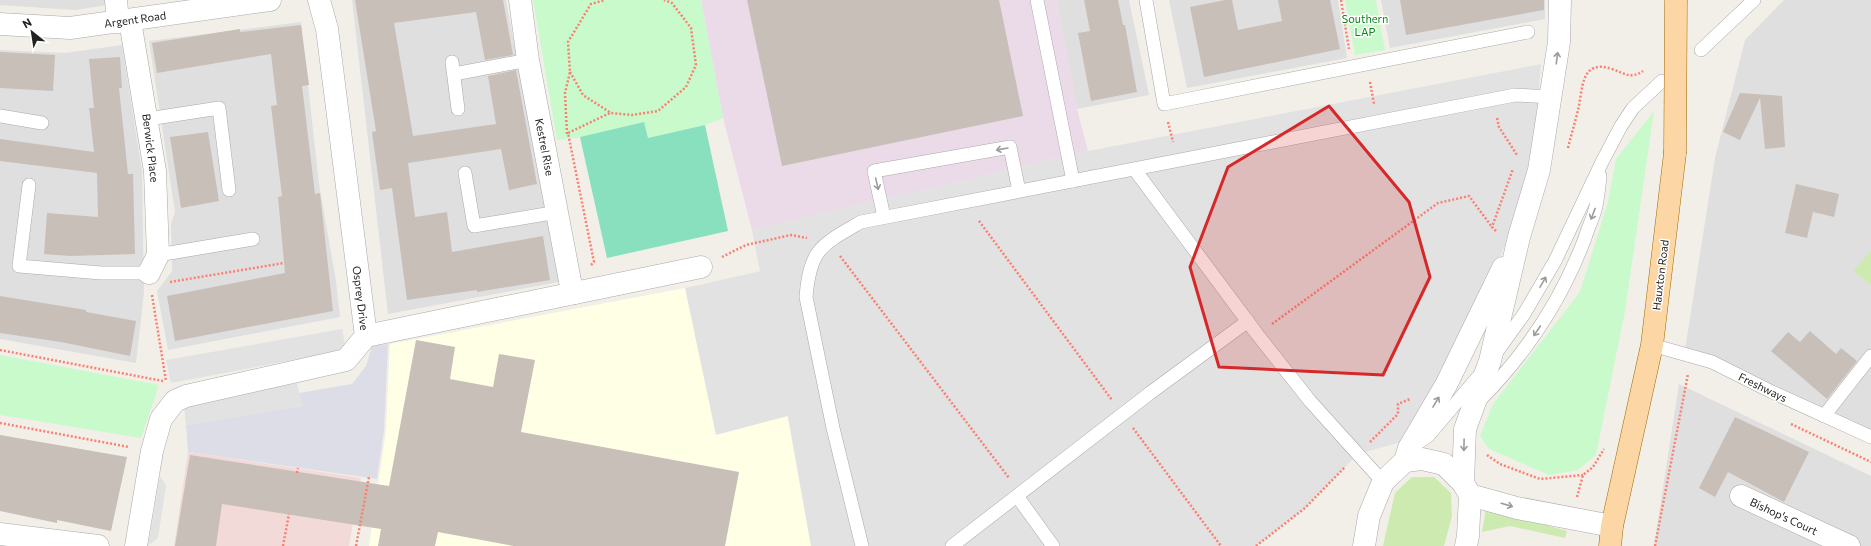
<svg xmlns="http://www.w3.org/2000/svg" width="1871" height="546" font-family="Commissioner,sans-serif">
<style>
.residential{fill:#e0dfdf}
.commercial{fill:#f2dad9}
.industrial{fill:#ebdbe8}
.education{fill:#ffffe5}
.grass{fill:#cdebb0}
.park{fill:#c8facc}
.pitch{fill:#88e0be}
.parking{fill:#e2e2e2}
.plaza{fill:#dddde8}
.building{fill:#c7bfb8}
.lines{fill:none;stroke-linecap:round;stroke-linejoin:round}
.lane-casing{stroke:#a9a9a9;stroke-width:14}
.street-casing{stroke:#a9a9a9;stroke-width:23}
.primary-casing{stroke:#a06b00;stroke-width:23}
.path{stroke:#fa8072;stroke-width:2.5;stroke-dasharray:2 2;stroke-linecap:butt}
.lane{stroke:#fff;stroke-width:13}
.street{stroke:#fff;stroke-width:22}
.primary{stroke:#fcd6a4;stroke-width:22}
.primary-bridge-casing{stroke:#a06b00;stroke-width:23;stroke-linecap:butt}
.primary-bridge{stroke:#fcd6a4;stroke-width:22}
.oneway{stroke:#9c9c9c}
.marked{fill:#d62828;fill-opacity:0.2;stroke:#d62828;stroke-width:3;stroke-linejoin:round}
.labels{text-anchor:middle;dominant-baseline:central;stroke-width:3;stroke-linejoin:round;paint-order:stroke}
.park-label{font-size:11px;fill:#0c8416;stroke:#fff}
.street-label{font-size:11px;fill:#222;stroke:#fff}
</style>
<rect width="100%" height="100%" fill="#f2efe9"/>
<g class="residential">
<path d="M0,0H108V5L75,10L0,5Z"/>
<path d="M352,0H506L559,282L388,314Z"/>
<path d="M1056,0H1129L1149,95L1077,109Z"/>
<path d="M1169,0H1338L1347,58L1187,88Z"/>
<path d="M1381,0H1545V19L1390,48Z"/>
<path d="M1784,0H1871V442L1685,350L1715,158L1745,40Z"/>
<path d="M301,22L319,184L336,281L340,317L168,350L157,291L172,271L171,224L175,212L149,41Z"/>
<path d="M122,45L142,171L144,292L136,363L0,339V50L65,53Z"/>
<path d="M1679,384L1871,476V546H1654Z"/>
</g>
<path class="commercial" d="M188,452L361,478L349,546H174Z"/>
<path class="industrial" d="M701,0H1056L1077,109L1088,151L752,230L723,118Z"/>
<path class="education" d="M761,271L811,546H369L386,431L390,344L685,288Z"/>
<g class="grass">
<path d="M1871,251V285L1853,271Z"/>
<path d="M1412,477H1434L1451,493L1452,516L1444,546H1383L1395,493Z"/>
<path d="M1486,508L1567,531L1565,538L1510,526L1482,532Z"/>
</g>
<g class="park">
<path d="M533,0H701L723,118L705,125L648,138L644,122L580,137L557,140Z"/>
<path d="M1345,0H1376L1385,50L1355,55Z"/>
<path d="M1654,111L1625,311L1596,455L1578,470L1549,475L1489,449L1480,436L1493,404L1580,292L1608,202L1616,159Z"/>
<path d="M0,355L159,385L141,438L0,415Z"/>
</g>
<path class="pitch" d="M644,122L648,138L705,125L728,231L607,258L580,137Z"/>
<g class="parking">
<path d="M1541,64L1532,169L1508,239L1484,293L1419,416L1401,442L1358,454L1305,508L1256,546H811L788,416L716,435L685,288L760,271L752,230L1088,151Z"/>
<path d="M342,329L345,345L340,351L171,383L166,360Z"/>
<path d="M297,383L302,406L186,425L184,406Z"/>
<path d="M160,476L166,486L158,538L148,546Z"/>
</g>
<path class="plaza" d="M388,344L384,431L377,479L188,452L186,425L302,406L299,393L352,384L366,366L372,346Z"/>
<g class="building">
<path d="M355,0H503L513,55L485,60L476,12L394,23L413,136L496,124L488,76L516,70L537,184L509,190L501,149L408,163L415,217L447,212L452,252L543,236L550,280L477,292V290L407,300L392,188L380,190L372,132L376,131Z"/>
<path d="M747,0H999L1023,116L782,166Z"/>
<path d="M1084,0H1118L1123,25H1125L1137,92L1091,101L1078,33L1090,31Z"/>
<path d="M1225,0H1232L1238,30L1282,21L1278,0H1330L1340,49L1204,77L1190,7Z"/>
<path d="M1400,0H1544V10L1406,35Z"/>
<path d="M301,25L309,85L302,86L315,194L320,193L333,311L175,341L167,296L285,273L278,197L282,196L271,106L277,105L271,54L157,73L152,43L240,29V32Z"/>
<path d="M0,52L55,55L53,91L0,88Z"/>
<path d="M120,57L122,88H119L128,174H133L135,254L70,256L44,254L47,213L98,217L97,173L0,161V139L94,152L89,108H94L89,59Z"/>
<path d="M1740,93L1782,96L1785,147L1765,149L1760,98L1740,140L1723,132Z"/>
<path d="M208,132L219,201L181,208L170,137Z"/>
<path d="M1796,184L1839,194L1834,217L1813,212L1807,238L1785,233Z"/>
<path d="M0,296L86,310V312L136,321L130,356L61,342L0,333Z"/>
<path d="M1810,331L1836,354L1841,348L1857,361L1827,399L1771,351L1788,332L1800,342Z"/>
<path d="M416,340L455,347L450,379L493,387L499,354L535,360L521,432L739,472L725,546H514L438,532L435,546H378L381,529L222,504L216,546H175L190,455L389,486Z"/>
<path d="M1735,417L1809,452L1784,502L1728,472L1715,497L1699,488Z"/>
<path d="M0,435L127,457L111,531L57,520V523L0,511Z"/>
</g>
<g class="lines">
<g class="lane-casing">
<g id="lane">
<path d="M1037,0L1073,181"/>
<path d="M1146,0L1164,104L1528,32"/>
<path d="M1701,50L1754,0"/>
<path d="M452,62L458,109"/>
<path d="M454,74L528,60"/>
<path d="M0,116L42,123"/>
<path d="M148,119L219,108L229,190"/>
<path d="M1135,170L1257,334L1310,401L1383,482"/>
<path d="M465,173L474,226L558,212"/>
<path d="M29,185L19,266L101,273H149"/>
<path d="M884,217L874,171L1010,147L1019,191"/>
<path d="M158,255L253,239"/>
<path d="M1652,345L1712,362L1772,392L1871,437"/>
<path d="M1496,353L1524,314L1555,261L1602,162L1621,126L1633,108L1662,81"/>
<path d="M1479,401C1525,355 1562,299 1585,238C1588,227 1594,217 1596,206C1598,196 1599,186 1600,176"/>
<path d="M1824,416L1871,356"/>
<path d="M1416,444L1428,436L1478,377"/>
<path d="M1017,496L1053,546"/>
<path d="M862,546L833,428L806,297C810,249 821,245 861,222L1515,95L1552,97"/>
<path d="M952,546L1150,393L1248,321"/>
</g>
</g>
<g class="street-casing">
<g id="street">
<path d="M116,0L118,22"/>
<path d="M520,0L528,60L570,281L574,293"/>
<path d="M130,21L155,171L158,255L149,273"/>
<path d="M0,24L70,28L270,0"/>
<path d="M366,336L701,267"/>
<path d="M1405,461L1422,459L1444,464L1463,483L1470,495L1468,536L1466,546"/>
<path d="M1463,483L1465,429L1490,361L1519,237L1539,170L1559,42L1560,0"/>
<path d="M1470,495L1517,508L1612,526"/>
<path d="M1741,496L1849,546"/>
<path d="M0,534L98,546"/>
<path d="M136,546L152,451L161,419L175,401L186,396L346,360L366,336L327,29L319,0"/>
<path d="M1364,546L1369,516L1383,482L1405,461L1409,448L1446,385L1503,268"/>
</g>
</g>
<g class="primary-casing">
<path id="primary" d="M1610,546L1612,526L1652,345L1675,153"/>
</g>
<g class="path">
<path d="M1341,0L1349,49"/>
<path d="M570,72L583,95L611,113L632,115L658,111L686,87L696,65L691,28L672,3L664,0"/>
<path d="M1370,82L1374,104"/>
<path d="M1497,118L1499,127L1517,155"/>
<path d="M1168,122L1173,142"/>
<path d="M567,134L565,93L570,72L568,42L591,4L605,0"/>
<path d="M1568,148C1571,135 1575,123 1578,110C1583,90 1580,58 1612,69C1625,74 1631,79 1643,71"/>
<path d="M979,221L1112,400"/>
<path d="M1496,231L1492,227L1513,169"/>
<path d="M840,256L1009,478"/>
<path d="M722,257L746,245L791,235L807,238"/>
<path d="M591,265L594,262L568,133L610,113"/>
<path d="M170,282L284,263"/>
<path d="M152,295L166,381"/>
<path d="M1272,324L1438,203L1469,196L1492,227"/>
<path d="M0,350L163,381"/>
<path d="M0,423L129,447"/>
<path d="M1791,424L1871,462"/>
<path d="M1133,428L1221,546"/>
<path d="M1370,442L1398,414V404L1410,399"/>
<path d="M1487,455L1500,464L1540,479L1583,475"/>
<path d="M297,473L298,468"/>
<path d="M1577,497L1583,475L1593,467L1604,449"/>
<path d="M283,546L289,514"/>
<path d="M356,546L369,477"/>
<path d="M1256,546L1305,508L1345,467"/>
<path d="M1655,546L1688,374"/>
</g>
<use href="#lane" class="lane"/>
<use href="#street" class="street"/>
<use href="#primary" class="primary"/>
<g class="primary-bridge-casing">
<path id="primary-bridge" d="M1675,153L1676,0"/>
</g>
<use href="#primary-bridge" class="primary-bridge"/>
</g>
<defs><path id="oneway-shaft" d="M-6 0H5M1.5-3L5.5 0L1.5 3" fill="none" stroke-width="1.6" stroke-linecap="round" stroke-linejoin="round"/></defs>
<g class="oneway">
<use href="#oneway-shaft" transform="translate(1557 58) rotate(-83)"/>
<use href="#oneway-shaft" transform="translate(1002 149) rotate(170)"/>
<use href="#oneway-shaft" transform="translate(877 184) rotate(77)"/>
<use href="#oneway-shaft" transform="translate(1593 214) rotate(111)"/>
<use href="#oneway-shaft" transform="translate(1543 282) rotate(-60)"/>
<use href="#oneway-shaft" transform="translate(1537 331) rotate(124)"/>
<use href="#oneway-shaft" transform="translate(1436 402) rotate(-59)"/>
<use href="#oneway-shaft" transform="translate(1464 445) rotate(91)"/>
<use href="#oneway-shaft" transform="translate(1507 505) rotate(16)"/>
</g>
<path class="marked" d="M1329,106L1409,202L1430,277L1383,375L1219,367L1190,267L1228,167Z"/>
<g class="labels">
<g class="park-label">
<text x="1365" y="18">Southern<tspan x="1365" dy="13">LAP</tspan></text>
</g>
<g class="street-label">
<text transform="translate(135 19) rotate(-8)">Argent Road</text>
<text transform="translate(545 147) rotate(79)">Kestrel Rise</text>
<text transform="translate(151 148) rotate(83)">Berwick Place</text>
<text transform="translate(1660 275) rotate(-83)">Hauxton Road</text>
<text transform="translate(361 298) rotate(83)">Osprey Drive</text>
<text transform="translate(1763 387) rotate(26)">Freshways</text>
<text transform="translate(1784 516) rotate(25)">Bishop's Court</text>
</g>
</g>
<g transform="translate(32 32) rotate(330)" stroke="#ffffff" stroke-width="3" paint-order="stroke">
<path d="M0-3L7 15L0 10L-7 15Z" fill="#222222"/>
<text y="-6" font-size="11" font-weight="bold" text-anchor="middle" fill="#222222">N</text>
</g>
</svg>
